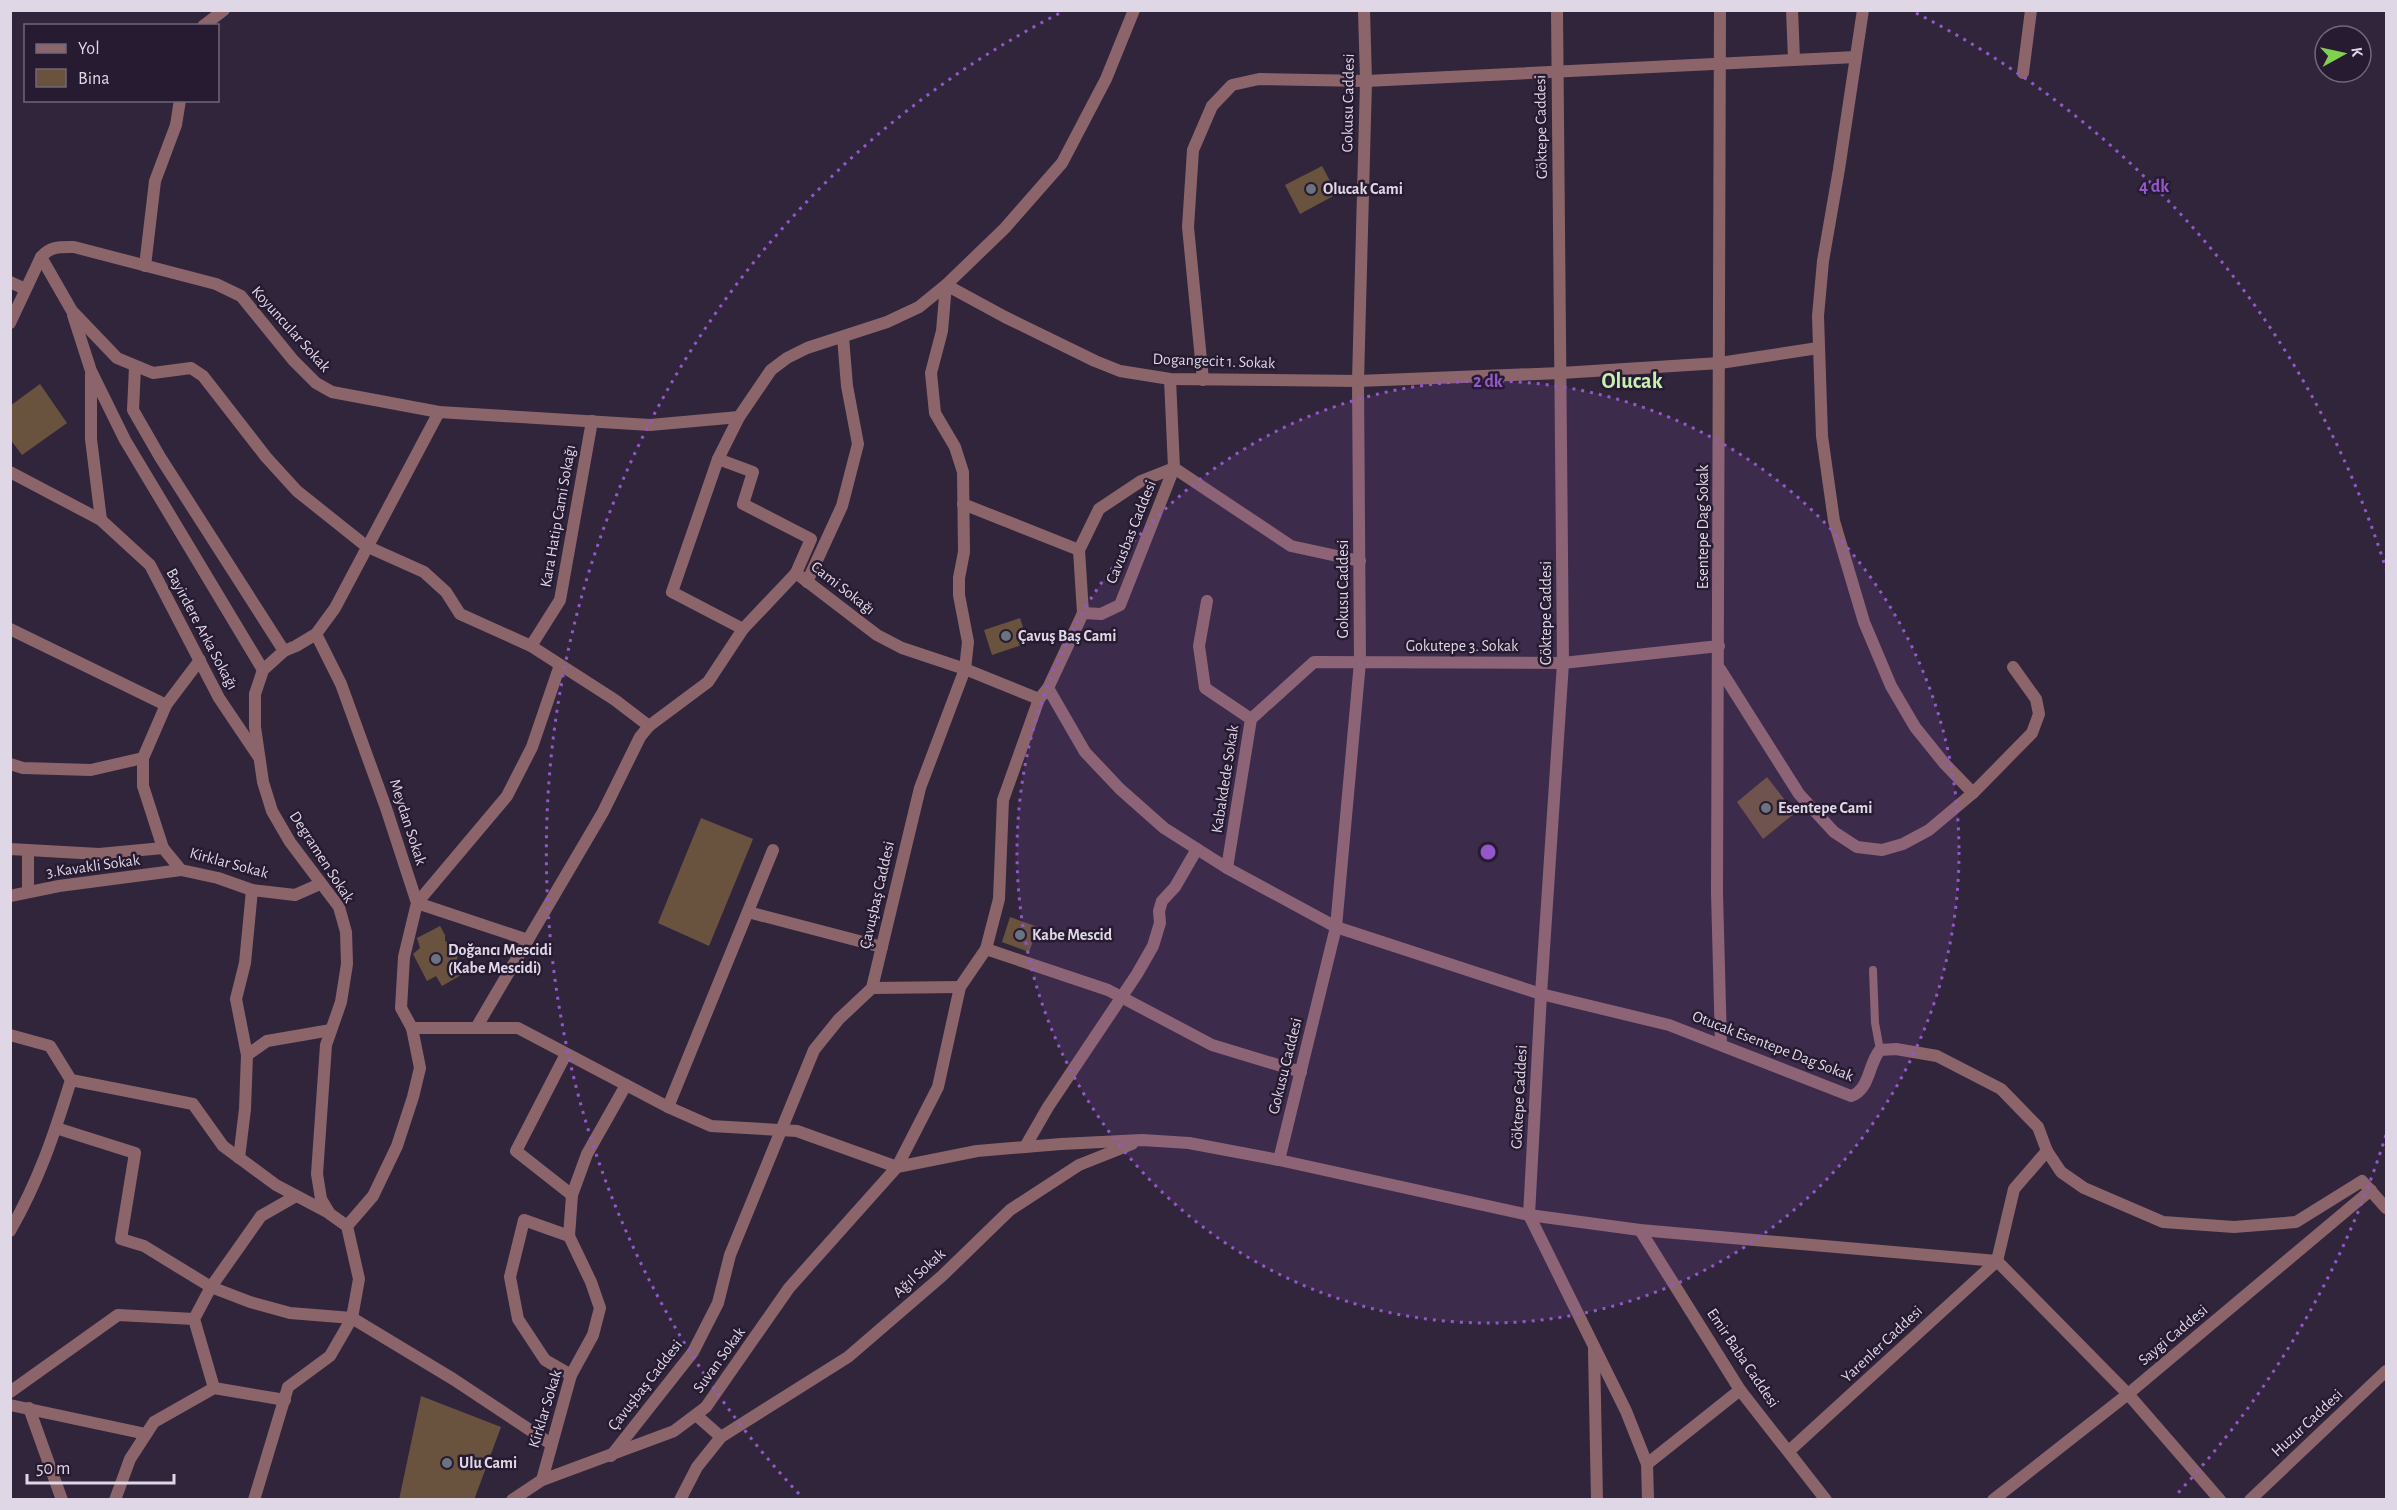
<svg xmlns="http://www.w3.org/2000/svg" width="2397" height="1510" font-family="'Alegreya Sans',sans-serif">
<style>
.building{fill:#6a533e}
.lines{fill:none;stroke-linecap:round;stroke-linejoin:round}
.service{stroke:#8c656b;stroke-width:8}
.minor{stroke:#8c656b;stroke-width:12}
.tertiary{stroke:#8c656b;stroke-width:12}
.ring{fill:none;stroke:#9457c9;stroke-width:3;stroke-dasharray:3 6}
.worship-dot{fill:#6b7280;stroke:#271b32;stroke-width:2}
.labels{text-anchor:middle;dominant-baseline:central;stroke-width:5;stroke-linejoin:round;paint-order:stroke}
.street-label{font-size:16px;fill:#dfd7e6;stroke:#271b32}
.poi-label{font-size:16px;font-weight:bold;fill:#dfd7e6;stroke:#271b32;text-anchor:start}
.district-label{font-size:22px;font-weight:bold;fill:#c6f2af;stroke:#271b32}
.centre{fill:#9457c9;stroke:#271b32;stroke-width:3}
.ring-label{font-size:18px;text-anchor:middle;font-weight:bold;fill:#9457c9;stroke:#271b32;stroke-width:5;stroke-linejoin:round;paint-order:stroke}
</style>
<rect width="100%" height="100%" fill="#31253c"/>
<g class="building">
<path d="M1322,166L1337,194L1300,214L1285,185Z"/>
<path d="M40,384L67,423L22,455L10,439V406Z"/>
<path d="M1020,618L1028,643L992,655L984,630Z"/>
<path d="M1767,777L1795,813L1763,839L1737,802Z"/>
<path d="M701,818L753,839L709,946L658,923Z"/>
<path d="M1010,917L1038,927L1029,952L1002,942Z"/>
<path d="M440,926L445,935V941L455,948L458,954L456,964L461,975L442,986L436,976L427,981L413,954L420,948L417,938Z"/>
<path d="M421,1396L501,1427L474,1500H399Z"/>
</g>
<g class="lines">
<path class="service" d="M1873,970L1875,1023L1880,1050"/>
<g class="minor">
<path d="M1557,10L1563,663L1541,994L1529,1215L1626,1411L1647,1464L1648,1500"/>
<path d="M1720,10L1717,893L1721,1044"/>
<path d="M1792,10L1794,59"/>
<path d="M1863,10L1839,169L1823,261L1818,316L1822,436L1834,521L1864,622L1891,686L1915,727L1944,763L1973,793"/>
<path d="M203,26L224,10"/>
<path d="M2023,73L2031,10"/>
<path d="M41,257L72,311L117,358L153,373L191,368L203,376L266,457L297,491L366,546L424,572L446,592L460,614L531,646L615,700L649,726"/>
<path d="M145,266L155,181L176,125L180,100"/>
<path d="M10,282L25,289"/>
<path d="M73,315L91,371L125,440L263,670"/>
<path d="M135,367L133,410L160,457L284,651"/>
<path d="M91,375V439L101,520"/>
<path d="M1203,380L1188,227L1193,150L1212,106L1232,85L1259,79L1366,81L1856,57"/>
<path d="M718,459L753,472L743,504L811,539L796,573L877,635L902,648L965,669L1039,699"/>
<path d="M10,472L101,520L150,565L219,698L258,756"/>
<path d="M963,504L1079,550"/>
<path d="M807,582L842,506L858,444L847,386L843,337"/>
<path d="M1207,601L1199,646L1205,688L1251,719"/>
<path d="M1083,613L1079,550L1099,509L1141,481L1174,468L1291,546L1360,561"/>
<path d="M10,629L166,705"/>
<path d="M743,629L672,592L718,459L739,417L771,370L787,358L807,348L887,322L919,307L946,285L1005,228L1062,163L1106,79L1134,10"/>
<path d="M316,634L341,684L386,808L417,903L404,957L401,1008L412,1028"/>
<path d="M531,646L560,600L592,421"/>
<path d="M200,660L166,705L143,758V786L163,848L181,870L218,878L252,890L295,895L320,884"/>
<path d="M1720,669L1799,794L1834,832L1857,847L1882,850L1903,844L1929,830L1973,793L2032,733L2039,714L2036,699L2013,667"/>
<path d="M1048,688L1085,752L1120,789L1164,828L1227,868L1336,927L1541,994L1669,1025L1851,1096C1870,1090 1868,1064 1880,1050L1896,1049L1937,1056L2001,1089L2038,1127L2047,1151L2061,1172L2084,1188L2163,1222L2234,1227L2296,1222L2362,1181L2386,1208"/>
<path d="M10,764L23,768L91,770L143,758"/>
<path d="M10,849L99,854L163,848"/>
<path d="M28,850V892"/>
<path d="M1227,868L1251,719L1314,662L1563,663L1719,646"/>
<path d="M10,896L59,886L181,870"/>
<path d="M748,912L882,947"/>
<path d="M528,940L417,903L507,796L532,747L560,665"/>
<path d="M986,949L1108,990L1212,1045L1301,1072"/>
<path d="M872,988L960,987"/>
<path d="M476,1028L603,812L640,737L649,726L708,682L743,629L796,573"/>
<path d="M10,1035L50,1046L71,1080L193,1104L223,1146L276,1185L329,1213"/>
<path d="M566,1054L516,1151L572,1195"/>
<path d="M247,1055L267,1041L331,1030"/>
<path d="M668,1107L773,850"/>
<path d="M56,1128L135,1153L121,1239L144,1246L211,1287L250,1302L290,1313L352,1318L453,1379L551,1444"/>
<path d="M1025,1147L1048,1107L1137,974L1153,946L1160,923L1159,911L1162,901L1175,887L1197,849"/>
<path d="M239,1158L245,1109L247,1055L236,999L245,963L252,890"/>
<path d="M1279,1160L1336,927L1360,662L1358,381L1366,81L1364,10"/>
<path d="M347,1226L330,1214L321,1199L317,1174L326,1045L341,1002L347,964L346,932L339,907L290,842L272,811L263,782L255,727V694L263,670L284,651L296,646L316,634L335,608L439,412"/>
<path d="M1640,1230L1740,1390L1826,1500"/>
<path d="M10,1231C39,1180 54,1135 71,1080"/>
<path d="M569,1236L524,1220L510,1277L518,1319L545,1360L571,1375"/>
<path d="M1594,1350L1597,1500"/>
<path d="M214,1388L194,1319L211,1287L261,1216L296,1196"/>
<path d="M10,1392L118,1315L194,1319"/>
<path d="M10,1405L146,1434"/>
<path d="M29,1408L62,1500"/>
<path d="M696,1415L721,1437"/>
<path d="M1789,1451L1997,1261L2014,1189L2047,1151"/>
<path d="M611,1456L693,1352L718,1303L730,1255L814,1050L839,1019L872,988L920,788L965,669L968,642L959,595V578L964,552L963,472L955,447L935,413L931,373L942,331L946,285L1005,317L1095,361L1120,371L1170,379L1358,381L1561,373L1720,363L1818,348"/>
<path d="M1647,1464L1740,1390"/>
<path d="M542,1480L571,1375L593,1335L600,1308L591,1282L569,1236L572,1195L587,1154L626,1085"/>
<path d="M115,1500L130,1459L154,1422L214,1388L285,1400"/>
<path d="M254,1500L288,1387L330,1356L352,1318L359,1279L347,1226L373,1196L397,1146L413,1097L420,1068L412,1028H518L668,1107L711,1126L797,1131L897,1167L977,1151L1061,1144L1142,1140L1189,1143L1279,1160L1529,1215L1640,1230L1997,1261L2128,1394L2220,1500"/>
<path d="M512,1500L542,1480L674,1431L706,1407L789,1288L897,1167L938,1087L960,987L986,949L999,899L1003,800L1039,699L1048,688L1083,613L1101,614L1120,605L1174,468L1170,379"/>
<path d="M680,1500L697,1467L721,1437L848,1357L942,1276L1010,1210L1079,1165L1132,1144"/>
<path d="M1993,1500L2128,1394L2371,1190"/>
<path d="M2250,1500L2386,1371"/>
</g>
<path class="tertiary" d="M10,323L41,257C51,246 60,247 74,247L216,284L241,296L293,360L316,383L332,392L439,412L650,425L739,417"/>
</g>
<circle cx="1488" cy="852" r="471" fill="#9457c9" fill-opacity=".12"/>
<g class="ring">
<circle cx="1488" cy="852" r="471"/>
<path d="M2386 1135A942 942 0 0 1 2177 1494M799 1494A942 942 0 0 1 1060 13M1916 13A942 942 0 0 1 2386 569"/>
</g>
<g class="worship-dot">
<circle cx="1311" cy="189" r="6"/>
<circle cx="1006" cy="636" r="6"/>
<circle cx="1766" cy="808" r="6"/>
<circle cx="1020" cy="935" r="6"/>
<circle cx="436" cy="959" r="6"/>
<circle cx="447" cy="1463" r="6"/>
</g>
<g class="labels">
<g class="street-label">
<text transform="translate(1348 103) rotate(-89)">Gokusu Caddesi</text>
<text transform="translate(1541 127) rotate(-91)">Göktepe Caddesi</text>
<text transform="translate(291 329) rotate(48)">Koyuncular Sokak</text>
<text transform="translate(1214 361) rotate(2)">Dogangecit 1. Sokak</text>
<text transform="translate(558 516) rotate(-80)">Kara Hatip Cami Sokağı</text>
<text transform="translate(1703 527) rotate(-90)">Esentepe Dag Sokak</text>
<text transform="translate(1131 532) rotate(-68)">Cavusbas Caddesi</text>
<text transform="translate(843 588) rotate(38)">Cami Sokağı</text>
<text transform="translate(1343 589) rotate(-90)">Gokusu Caddesi</text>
<text transform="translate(1546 613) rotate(-90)">Göktepe Caddesi</text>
<text transform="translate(202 629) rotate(62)">Bayirdere Arka Sokağı</text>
<text x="1462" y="646">Gokutepe 3. Sokak</text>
<text transform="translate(1225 779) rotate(-81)">Kabakdede Sokak</text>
<text transform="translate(408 822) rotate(72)">Meydan Sokak</text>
<text transform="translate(322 857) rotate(57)">Degramen Sokak</text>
<text transform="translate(229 863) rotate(15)">Kirklar Sokak</text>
<text transform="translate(93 866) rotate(-8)">3.Kavakli Sokak</text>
<text transform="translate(877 895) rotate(-77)">Çavuşbaş Caddesi</text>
<text transform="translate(1773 1046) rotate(21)">Otucak Esentepe Dag Sokak</text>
<text transform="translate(1285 1066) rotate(-76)">Gokusu Caddesi</text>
<text transform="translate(1519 1097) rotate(-87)">Göktepe Caddesi</text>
<text transform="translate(919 1273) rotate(-42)">Ağıl Sokak</text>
<text transform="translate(2173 1335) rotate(-40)">Saygi Caddesi</text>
<text transform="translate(1882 1344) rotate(-43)">Yarenler Caddesi</text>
<text transform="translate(1743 1358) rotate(56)">Emir Baba Caddesi</text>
<text transform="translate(719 1360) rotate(-54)">Suvan Sokak</text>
<text transform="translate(645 1385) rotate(-52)">Çavuşbaş Caddesi</text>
<text transform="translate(545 1409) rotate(-73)">Kirklar Sokak</text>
<text transform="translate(2307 1423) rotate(-43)">Huzur Caddesi</text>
</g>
<g class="poi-label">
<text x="1323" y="189">Olucak Cami</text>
<text x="1018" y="636">Çavuş Baş Cami</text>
<text x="1778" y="808">Esentepe Cami</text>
<text x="1032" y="935">Kabe Mescid</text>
<text x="448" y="950">Doğancı Mescidi<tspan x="448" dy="18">(Kabe Mescidi)</tspan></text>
<text x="459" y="1463">Ulu Cami</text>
</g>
<g class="district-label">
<text x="1632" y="381">Olucak</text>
</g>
</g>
<circle cx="1488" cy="852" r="9" class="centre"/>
<g class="ring-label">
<text x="2154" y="192">4 dk</text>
<text x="1488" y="387">2 dk</text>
</g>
<rect width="2397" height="1510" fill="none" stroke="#dfd7e6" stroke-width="24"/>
<rect x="24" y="24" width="195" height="78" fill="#271b32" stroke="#71667a" stroke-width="1.5"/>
<rect x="36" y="44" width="30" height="9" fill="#8c656b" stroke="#71667a" stroke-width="1.5"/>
<text x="78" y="54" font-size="18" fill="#dfd7e6">Yol</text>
<rect x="36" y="69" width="30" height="18" fill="#6a533e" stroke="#71667a" stroke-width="1.5"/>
<text x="78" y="84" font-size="18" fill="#dfd7e6">Bina</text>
<g transform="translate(2343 54) rotate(82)"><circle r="28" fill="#271b32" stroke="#71667a" stroke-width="1.5"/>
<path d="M0-4.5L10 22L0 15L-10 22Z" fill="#82d04f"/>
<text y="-9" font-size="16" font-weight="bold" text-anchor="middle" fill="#dfd7e6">K</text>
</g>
<path d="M27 1474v9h147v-9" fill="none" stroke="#dfd7e6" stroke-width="3"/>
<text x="36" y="1474" font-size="18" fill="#dfd7e6" stroke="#271b32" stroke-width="4.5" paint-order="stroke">50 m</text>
</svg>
